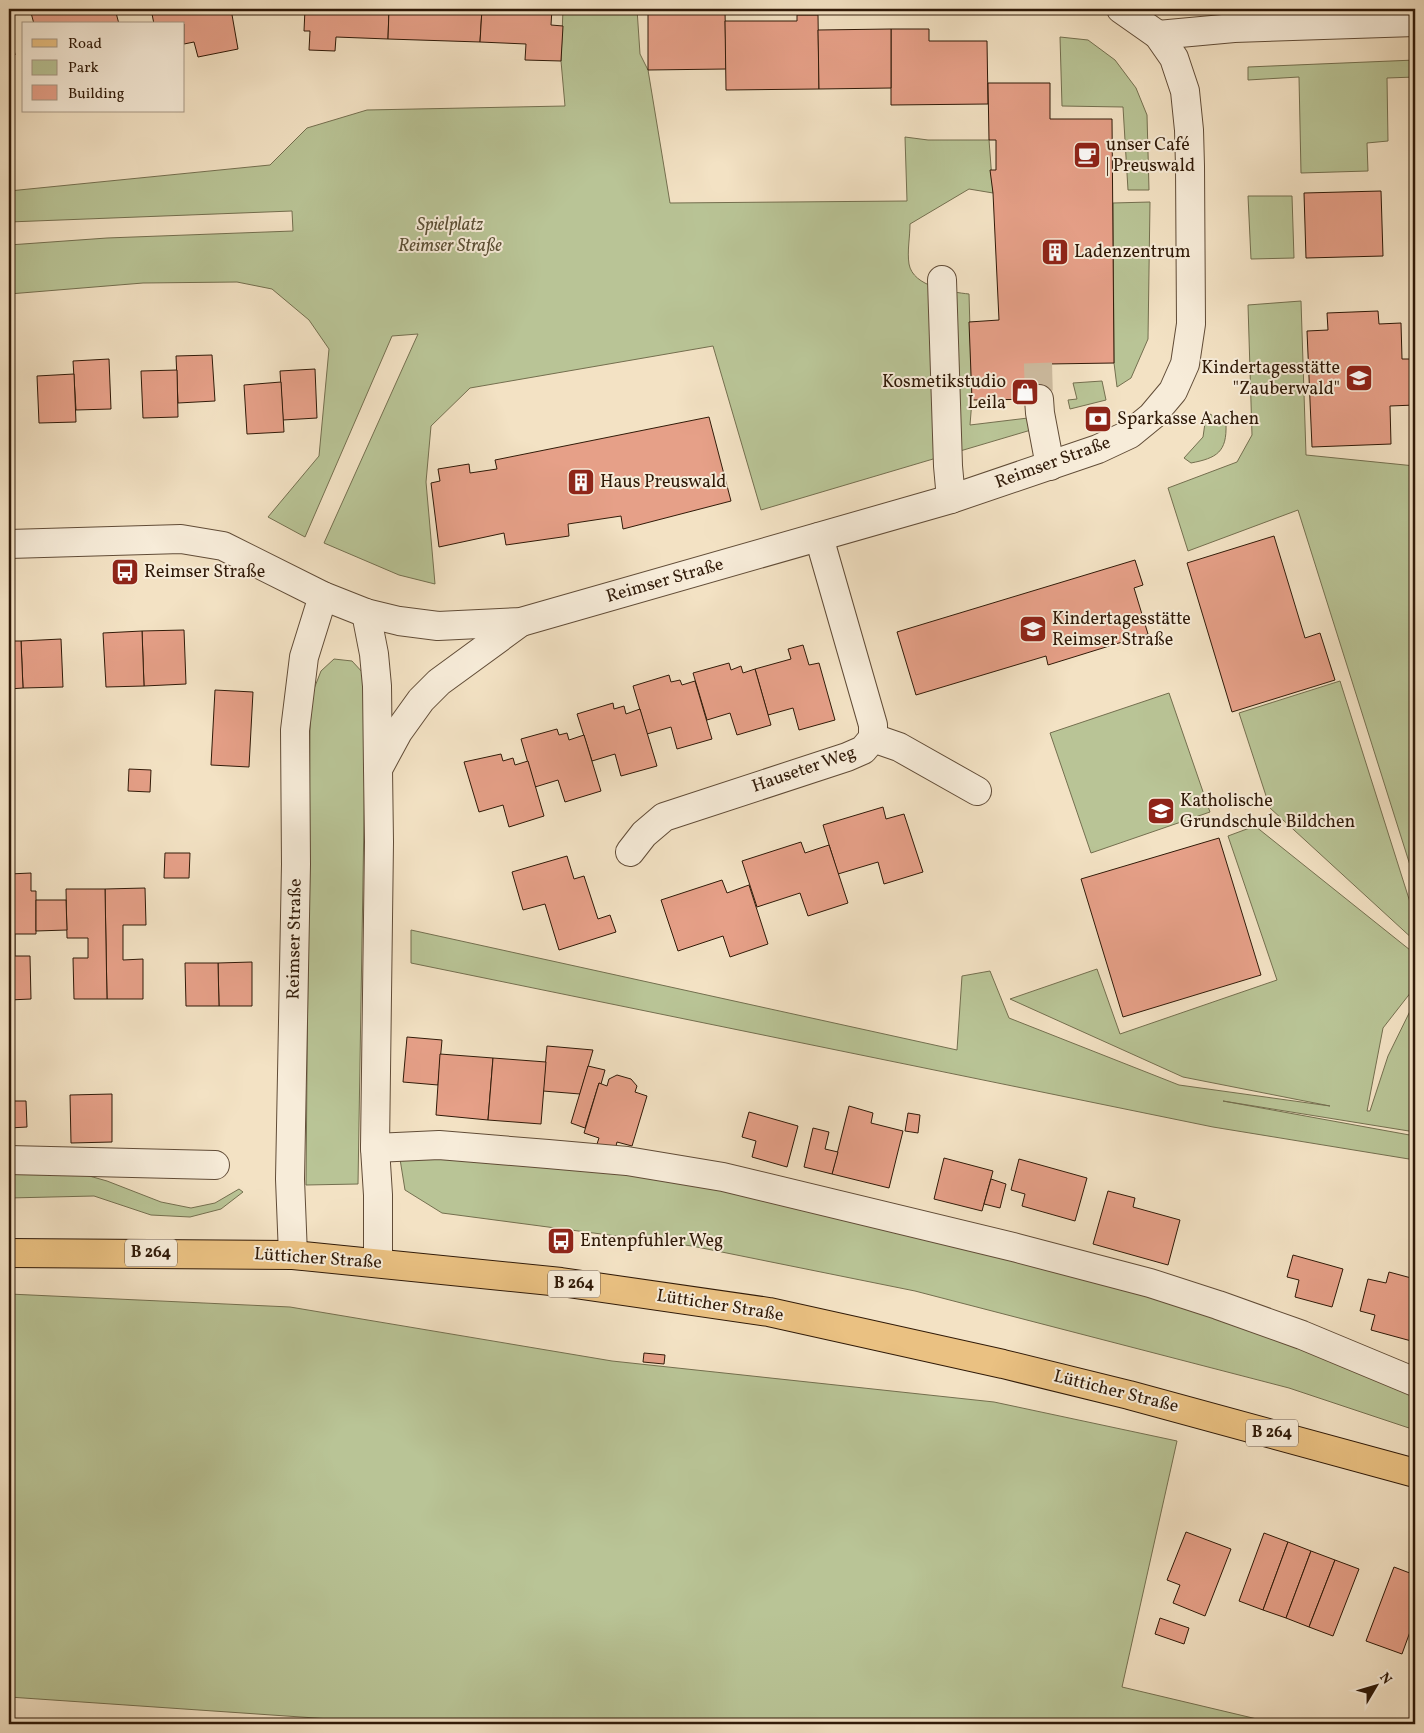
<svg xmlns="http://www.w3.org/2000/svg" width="1424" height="1733" font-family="Vollkorn,serif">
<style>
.green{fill:#b9c496;stroke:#746f4f}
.building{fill:#e6a088;stroke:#301a08}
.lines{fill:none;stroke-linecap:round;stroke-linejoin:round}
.minor-tunnel{stroke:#ccba9e;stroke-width:28;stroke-dasharray:28 14;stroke-linecap:butt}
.minor-casing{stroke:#614c37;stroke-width:30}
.major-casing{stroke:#301a08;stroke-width:30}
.minor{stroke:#f7ecd9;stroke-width:28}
.major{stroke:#eac182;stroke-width:28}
.labels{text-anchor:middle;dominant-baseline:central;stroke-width:4;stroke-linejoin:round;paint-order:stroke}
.shield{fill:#f7ecd9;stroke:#6c5947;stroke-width:1}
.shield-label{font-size:16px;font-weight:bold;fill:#301a08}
.poi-label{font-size:18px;fill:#301a08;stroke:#f7ecd9;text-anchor:start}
.park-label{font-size:18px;font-style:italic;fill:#594d33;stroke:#f7ecd9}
.street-label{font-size:18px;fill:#301a08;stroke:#f7ecd9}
</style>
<rect width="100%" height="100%" fill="#f3e2c4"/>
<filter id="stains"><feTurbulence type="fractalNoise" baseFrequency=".004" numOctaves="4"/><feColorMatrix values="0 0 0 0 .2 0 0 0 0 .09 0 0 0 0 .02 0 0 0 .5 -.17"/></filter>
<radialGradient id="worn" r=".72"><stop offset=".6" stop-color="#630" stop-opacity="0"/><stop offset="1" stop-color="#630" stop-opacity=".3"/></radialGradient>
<g class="green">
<path d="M563,9H637L640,54L648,70L670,203L907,201L905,137L928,140H989L993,193L969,189L910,224C910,237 907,251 909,264C913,287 951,292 969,294L972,400L970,425L1028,418L1031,430L761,510L713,346L470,388L431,426L426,482L435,584L399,575L324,543L418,334L392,336L305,537L268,517L319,456L329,349L309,320L272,289L237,282L143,283L9,294V245L107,238L293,231L292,211L9,222V191L270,165L307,128L367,110L565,106L561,61Z"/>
<path d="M1060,37L1088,40L1115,60L1136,88L1147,115L1149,190H1128L1123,107L1062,106Z"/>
<path d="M1415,60V77L1387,78L1388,141L1367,143L1368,171L1301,173L1299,77L1248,80V67Z"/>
<path d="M1248,196H1292L1294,258L1251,259Z"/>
<path d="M1150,202L1148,339L1131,378L1117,387L1114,363L1113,203Z"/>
<path d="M1301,301L1306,455L1415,466V881L1298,510L1188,551L1168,488L1237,462L1252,435L1248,305Z"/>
<path d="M1102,381L1106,400L1070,409L1068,400L1077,399L1073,383Z"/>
<path d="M1210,414L1226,424C1227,452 1217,458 1191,463L1184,458L1203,437L1205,423Z"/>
<path d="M334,659L352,661L364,674L366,697L358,1184L306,1185L310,729L312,694L321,671Z"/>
<path d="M1340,681L1415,918V941L1270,808L1239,713Z"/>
<path d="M1169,693L1210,812L1091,853L1050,733Z"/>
<path d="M1255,826L1415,954V987L1383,1028L1367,1111H1370L1388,1056L1415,1001V1132L1223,1101L1415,1136V1160L1213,1127L411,963V930L957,1050L962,976L990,971L1009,1018L1179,1085L1330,1106L1183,1077L1010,999L1097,969L1120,1034L1277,980L1228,836Z"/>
<path d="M440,1154L722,1185L1216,1310L1415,1387V1430L1289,1388L915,1291L692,1246L442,1213L405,1190L400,1159Z"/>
<path d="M9,1169L68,1170L107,1181L161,1202L191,1208L215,1203L239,1189L243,1192L221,1209L190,1217L151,1215L94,1196L9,1198Z"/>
<path d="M9,1294L290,1307L612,1361L994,1402L1177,1441L1122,1687L1278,1724H403L9,1697Z"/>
</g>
<g class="building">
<path d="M30,9H115L119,24H34Z"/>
<path d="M151,9H231L238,49L198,57L194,42L184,44V24H154Z"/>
<path d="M305,9H389L388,39L336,37L335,51L309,50L310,31H304Z"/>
<path d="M389,9H482L480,42L388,39Z"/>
<path d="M482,9H552L551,25L563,26L561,61L525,60L526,44L480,42Z"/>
<path d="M648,9H663V10H725L726,69L648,70Z"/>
<path d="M797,15H818L819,89L726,90L725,21H797Z"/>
<path d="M9,21L15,55L9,56Z"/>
<path d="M891,29H929V41H987L988,104L891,105Z"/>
<path d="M891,29V88L819,89L818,30Z"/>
<path d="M988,83H1050V119H1112L1114,363L1048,364V399L972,400L969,322L999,320L993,193L990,170H996V140H989Z"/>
<path d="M1381,191L1383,256L1306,258L1304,193Z"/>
<path d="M1412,199H1415V237H1413Z"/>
<path d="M1378,311L1379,324L1401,323L1402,359H1415V405L1390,406L1391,444L1312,447L1307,331L1328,330L1327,313Z"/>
<path d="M212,355L215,401L178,403L176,356Z"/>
<path d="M109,359L111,409L76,410L73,361Z"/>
<path d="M9,365L11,412H9Z"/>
<path d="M315,369L317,418L283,420L280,371Z"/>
<path d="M177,370L178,417L143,418L141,371Z"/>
<path d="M74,374L76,422L39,423L37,376Z"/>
<path d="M281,382L284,432L247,434L244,385Z"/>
<path d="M709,417L731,501L623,529L621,516L568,524L569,536L506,545L504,533L439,547L431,483L440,481L438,469L469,464L470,473L497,469L495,460Z"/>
<path d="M1274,536L1305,638L1320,633L1335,680L1232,712L1187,563Z"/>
<path d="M1135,560L1143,585L1134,588L1148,634L1048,665L1046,656L916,695L897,632Z"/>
<path d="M184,630L186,684L144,686L142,631Z"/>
<path d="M142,631L144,686L106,687L103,633Z"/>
<path d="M61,639L63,687L23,688L21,641Z"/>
<path d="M9,641H21L23,688L9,689Z"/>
<path d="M803,645L809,665L819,663L835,720L799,730L793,708L768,715L755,669L791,659L788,649Z"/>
<path d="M729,663L731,670L741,666L743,673L755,669L771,725L737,735L730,713L707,720L693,673Z"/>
<path d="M669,675L671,682L680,680L682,685L695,681L712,739L677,749L671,727L647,734L633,686Z"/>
<path d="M215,690L253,692L249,767L211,765Z"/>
<path d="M613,703L614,709L624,706L626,714L640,709L657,766L621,776L615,754L592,761L577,714Z"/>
<path d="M557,729L559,735L567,733L569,740L584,735L601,791L565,802L558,780L535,787L521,739Z"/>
<path d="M501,754L503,761L513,758L515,765L528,761L544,816L509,827L503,805L479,812L464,762Z"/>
<path d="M129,769L151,770L150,792L128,791Z"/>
<path d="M883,807L886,819L904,814L923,872L884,884L878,862L838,874L823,825Z"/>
<path d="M1219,838L1261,975L1123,1017L1081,879Z"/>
<path d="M801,842L805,853L829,845L848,903L808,916L800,893L757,907L742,861Z"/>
<path d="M165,853H190L189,878H164Z"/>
<path d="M567,856L574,879L584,876L598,919L610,915L616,932L559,950L545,904L523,910L512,872Z"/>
<path d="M31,873V891H36V934H15V956H9V874Z"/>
<path d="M722,880L727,893L749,885L768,944L730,957L723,936L678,951L661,900Z"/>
<path d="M145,888L146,925H123V960L143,959V999H107L105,889Z"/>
<path d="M66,889H105L107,999H74L73,958H88V938H67Z"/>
<path d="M36,900H66L67,930L36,931Z"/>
<path d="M9,956H30L31,999L9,1000Z"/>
<path d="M252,962V1006H219L218,963Z"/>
<path d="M185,963H218L219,1006H186Z"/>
<path d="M407,1037L442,1040L438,1085L403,1082Z"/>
<path d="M547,1046L593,1050L580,1094L543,1091Z"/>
<path d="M440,1054L493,1058L488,1120L436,1115Z"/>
<path d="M493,1058L546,1062L541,1124L488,1120Z"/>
<path d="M588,1066L605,1070L601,1084L599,1083L585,1128L571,1123Z"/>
<path d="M617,1075L631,1079L637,1086L635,1092L647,1096L632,1146L617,1142L615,1150L597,1144L599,1138L584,1133L599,1083L607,1086L609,1079Z"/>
<path d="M112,1094V1142L71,1143L70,1095Z"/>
<path d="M9,1101H26L27,1127L9,1128Z"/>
<path d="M849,1106L873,1113L871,1123L903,1131L889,1188L832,1174Z"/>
<path d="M749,1112L798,1126L787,1167L752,1157L756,1141L742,1137Z"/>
<path d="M908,1113L920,1115L918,1133L905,1131Z"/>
<path d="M813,1128L829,1132L825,1149L838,1152L832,1174L804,1167Z"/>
<path d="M944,1158L993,1171L982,1211L934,1199Z"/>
<path d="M1019,1159L1087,1178L1075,1221L1022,1206L1025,1194L1011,1190Z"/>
<path d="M991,1179L1006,1184L1000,1208L984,1204Z"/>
<path d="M1108,1191L1135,1198L1133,1207L1180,1220L1168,1265L1093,1244Z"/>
<path d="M1293,1255L1343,1269L1332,1307L1295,1297L1299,1280L1287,1277Z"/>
<path d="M1389,1272L1415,1279V1342L1371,1330L1375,1315L1360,1311L1368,1279L1386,1283Z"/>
<path d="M644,1353L665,1355L664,1364L643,1362Z"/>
<path d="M1186,1532L1231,1549L1205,1616L1173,1603L1180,1585L1167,1580Z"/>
<path d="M1264,1533L1288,1542L1263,1610L1239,1601Z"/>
<path d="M1288,1542L1311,1551L1286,1618L1263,1610Z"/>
<path d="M1311,1551L1335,1560L1309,1627L1286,1618Z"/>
<path d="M1335,1560L1359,1569L1333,1636L1309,1627Z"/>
<path d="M1394,1567L1415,1575V1618L1402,1654L1366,1641Z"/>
<path d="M1160,1618L1189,1628L1184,1644L1155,1634Z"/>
</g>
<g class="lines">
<path class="minor-tunnel" d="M1038,363L1039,399"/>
<g class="minor-casing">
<g id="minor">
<path d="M1158,35L1234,28L1415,22"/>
<path d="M942,280L948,466L951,499"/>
<path d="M1039,399L1040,413L1050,466"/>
<path d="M9,544L181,539L223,546L323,596L366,613L399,621L438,626L521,622L951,499L1098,449L1130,434L1152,416L1173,391L1185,364L1191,324L1190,166L1189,130L1185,91L1174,58L1158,35L1121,9"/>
<path d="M366,613L374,654L377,686L378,768"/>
<path d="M873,738L899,747L977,791"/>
<path d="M630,852L644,834L664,817L847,757L863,750L873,738V725L819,537"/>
<path d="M375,1148L439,1145L548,1154L627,1161L723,1177L1017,1248L1150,1283L1218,1305L1302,1335L1415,1382"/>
<path d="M9,1160L215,1165"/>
<path d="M293,1255L290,1179L296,864L295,730L304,657L323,596"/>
<path d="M378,1263V1195L375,1148L379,842L378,769L398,732L421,700L439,682L521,622"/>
</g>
</g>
<g class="major-casing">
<path id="major" d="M9,1253L293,1255L561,1282L769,1312L1003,1364L1129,1395L1415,1473"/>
</g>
<use href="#minor" class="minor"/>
<use href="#major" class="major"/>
</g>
<defs>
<g id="cafe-square" transform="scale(1.4375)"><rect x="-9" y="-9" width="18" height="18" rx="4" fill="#8f2418" stroke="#f7ecd9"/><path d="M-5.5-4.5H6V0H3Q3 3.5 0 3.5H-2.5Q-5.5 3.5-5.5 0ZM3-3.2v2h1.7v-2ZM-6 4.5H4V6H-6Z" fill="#fff"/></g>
<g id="building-square" transform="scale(1.4375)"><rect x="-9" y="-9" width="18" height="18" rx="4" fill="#8f2418" stroke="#f7ecd9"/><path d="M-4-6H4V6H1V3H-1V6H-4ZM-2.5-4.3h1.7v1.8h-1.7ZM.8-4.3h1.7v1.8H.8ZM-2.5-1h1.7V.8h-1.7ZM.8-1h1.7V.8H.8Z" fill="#fff"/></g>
<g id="school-square" transform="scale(1.4375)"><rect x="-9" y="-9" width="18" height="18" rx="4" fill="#8f2418" stroke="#f7ecd9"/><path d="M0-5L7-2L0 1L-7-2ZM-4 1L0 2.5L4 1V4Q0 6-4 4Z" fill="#fff"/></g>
<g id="shop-square" transform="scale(1.4375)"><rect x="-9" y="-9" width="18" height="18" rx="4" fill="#8f2418" stroke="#f7ecd9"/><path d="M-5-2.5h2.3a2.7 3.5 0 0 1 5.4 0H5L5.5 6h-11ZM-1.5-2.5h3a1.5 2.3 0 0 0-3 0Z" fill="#fff"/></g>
<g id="bank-square" transform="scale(1.4375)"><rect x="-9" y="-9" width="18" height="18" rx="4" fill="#8f2418" stroke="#f7ecd9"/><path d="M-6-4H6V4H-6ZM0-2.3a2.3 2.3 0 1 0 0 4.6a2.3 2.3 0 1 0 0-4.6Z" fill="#fff"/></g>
<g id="bus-square" transform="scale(1.4375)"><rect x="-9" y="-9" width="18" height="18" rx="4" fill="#8f2418" stroke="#f7ecd9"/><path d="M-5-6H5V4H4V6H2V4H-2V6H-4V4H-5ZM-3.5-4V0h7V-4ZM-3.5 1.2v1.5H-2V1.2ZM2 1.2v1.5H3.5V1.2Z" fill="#fff"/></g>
</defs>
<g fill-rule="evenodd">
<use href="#cafe-square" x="1087" y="155"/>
<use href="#building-square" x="1055" y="252"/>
<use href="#school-square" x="1359" y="378"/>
<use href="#shop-square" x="1025" y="392"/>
<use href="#bank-square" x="1098" y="419"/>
<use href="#building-square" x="581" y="482"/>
<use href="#bus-square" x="125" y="572"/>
<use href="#school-square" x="1033" y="629"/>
<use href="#school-square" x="1161" y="811"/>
<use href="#bus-square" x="561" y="1241"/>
</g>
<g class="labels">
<g class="shield">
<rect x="125" y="1239.5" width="52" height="27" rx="4"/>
<rect x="548" y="1270.5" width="52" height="27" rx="4"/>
<rect x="1246" y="1419.5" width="52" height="27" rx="4"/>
</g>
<g class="shield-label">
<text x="151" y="1253">B 264</text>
<text x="574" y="1284">B 264</text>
<text x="1272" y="1433">B 264</text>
</g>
<g class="poi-label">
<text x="1106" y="145">unser Café<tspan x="1106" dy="21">| Preuswald</tspan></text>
<text x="1074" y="252">Ladenzentrum</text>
<text x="1340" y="368" text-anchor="end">Kindertagesstätte<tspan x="1340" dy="21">"Zauberwald"</tspan></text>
<text x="1006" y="382" text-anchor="end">Kosmetikstudio<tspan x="1006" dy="21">Leila</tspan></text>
<text x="1117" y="419">Sparkasse Aachen</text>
<text x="600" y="482">Haus Preuswald</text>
<text x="144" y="572">Reimser Straße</text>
<text x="1052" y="619">Kindertagesstätte<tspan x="1052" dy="21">Reimser Straße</tspan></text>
<text x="1180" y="801">Katholische<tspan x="1180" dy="21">Grundschule Bildchen</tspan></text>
<text x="580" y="1241">Entenpfuhler Weg</text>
</g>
<g class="park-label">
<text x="450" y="225">Spielplatz<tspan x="450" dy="21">Reimser Straße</tspan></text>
</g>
<g class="street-label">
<text transform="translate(1053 463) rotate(-20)">Reimser Straße</text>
<text transform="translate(665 581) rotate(-16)">Reimser Straße</text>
<text transform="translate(804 770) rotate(-19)">Hauseter Weg</text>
<text transform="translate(295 939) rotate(-89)">Reimser Straße</text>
<text transform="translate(318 1259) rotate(4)">Lütticher Straße</text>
<text transform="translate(720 1306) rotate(9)">Lütticher Straße</text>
<text transform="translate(1116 1392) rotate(14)">Lütticher Straße</text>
</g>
</g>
<rect width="1424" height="1733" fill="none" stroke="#f3e2c4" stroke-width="30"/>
<rect x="10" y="10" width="1404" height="1713" fill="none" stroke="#301a08" stroke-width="2.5"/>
<rect x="15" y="15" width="1394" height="1703" fill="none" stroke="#301a08"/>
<rect x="22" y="22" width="162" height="90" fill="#f7ecd9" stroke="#a79885"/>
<rect x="32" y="39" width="25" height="8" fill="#eac182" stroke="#a79885"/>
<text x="68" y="48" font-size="15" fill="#301a08">Road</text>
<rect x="32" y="60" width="25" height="15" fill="#b9c496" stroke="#a79885"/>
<text x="68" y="72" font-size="15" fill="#301a08">Park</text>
<rect x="32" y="85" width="25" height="15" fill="#e6a088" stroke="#a79885"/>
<text x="68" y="98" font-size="15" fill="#301a08">Building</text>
<g transform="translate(1376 1686) rotate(52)" stroke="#f7ecd9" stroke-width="4" paint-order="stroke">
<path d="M0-4L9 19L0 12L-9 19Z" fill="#301a08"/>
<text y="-8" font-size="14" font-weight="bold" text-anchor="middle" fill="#301a08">N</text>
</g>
<rect width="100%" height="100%" filter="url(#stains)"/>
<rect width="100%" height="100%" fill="url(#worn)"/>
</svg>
